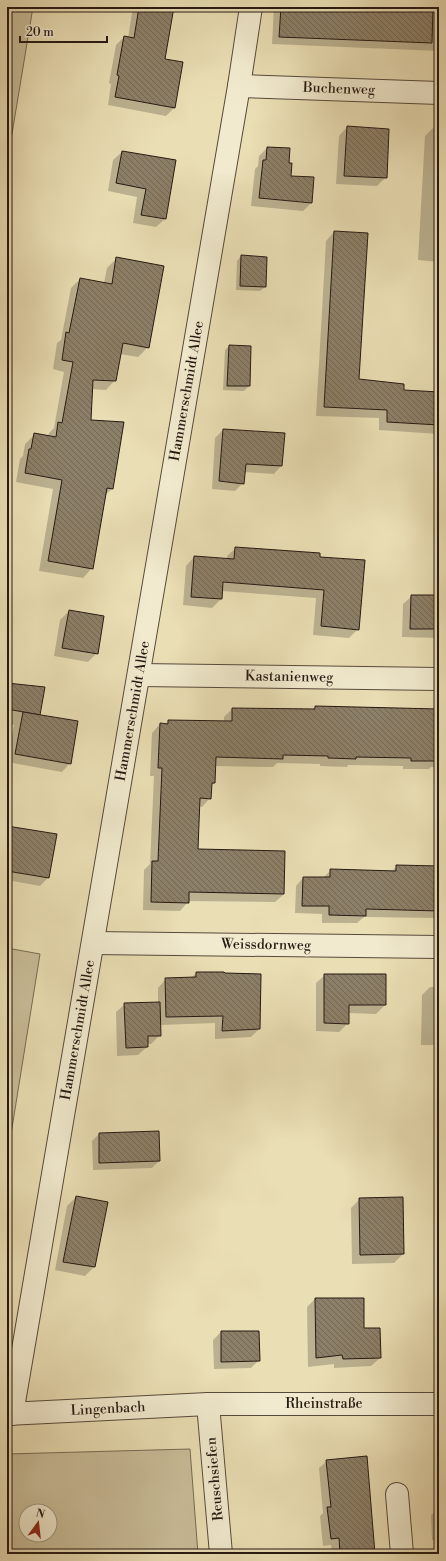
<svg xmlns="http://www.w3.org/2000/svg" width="446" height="1561" font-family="'Libre Bodoni',serif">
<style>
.grass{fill:#c9bd99;stroke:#786b56;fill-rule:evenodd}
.shadow{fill:#0003}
.building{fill:url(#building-back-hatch);stroke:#261913}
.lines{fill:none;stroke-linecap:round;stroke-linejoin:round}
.minor-casing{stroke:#574a3b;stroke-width:24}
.tertiary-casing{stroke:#574a3b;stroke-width:24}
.minor{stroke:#f1eace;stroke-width:22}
.tertiary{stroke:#f1eace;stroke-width:22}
.labels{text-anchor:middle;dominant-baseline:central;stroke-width:4;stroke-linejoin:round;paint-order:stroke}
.street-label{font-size:14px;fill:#261913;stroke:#f1eace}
</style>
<defs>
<pattern id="building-back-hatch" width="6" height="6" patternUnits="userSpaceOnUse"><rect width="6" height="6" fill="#8c7f67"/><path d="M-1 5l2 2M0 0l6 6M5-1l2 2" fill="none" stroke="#726754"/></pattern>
</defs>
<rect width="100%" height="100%" fill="#eadeb4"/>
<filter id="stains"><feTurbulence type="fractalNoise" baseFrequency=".005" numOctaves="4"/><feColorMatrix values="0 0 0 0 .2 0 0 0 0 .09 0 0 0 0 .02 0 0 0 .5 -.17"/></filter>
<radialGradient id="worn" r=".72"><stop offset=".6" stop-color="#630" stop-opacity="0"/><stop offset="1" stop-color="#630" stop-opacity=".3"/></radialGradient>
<g class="grass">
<path d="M7,7H33L7,164Z"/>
<path d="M7,948L40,954L7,1159Z"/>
<path d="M190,1449L198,1554H7V1454ZM26,1511H50V1535H26Z"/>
</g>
<g class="shadow">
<path d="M133,7H173L164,60L174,108L166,116L108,105L111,84L109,83L116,45L124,37L128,38Z"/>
<path d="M274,7H439V51L272,44Z"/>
<path d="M347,127L386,177L377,186L336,184L339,136Z"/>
<path d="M434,127H439V262L418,260L425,136Z"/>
<path d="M267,148L288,164L289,177L311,203L303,211L251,206L255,169L258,166L259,156Z"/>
<path d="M122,152L175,161L165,219L156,227L133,223L137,197L108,191L113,160Z"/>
<path d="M334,232L358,380L403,391L439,393V434L379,430V418L316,416L326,241Z"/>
<path d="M241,256L265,287L260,291L236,290L237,261Z"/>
<path d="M117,258L148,347L138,357L120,354L115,380L106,390L91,389L90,421L112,489L104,496L92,568L83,578L39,571L53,489L16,482L20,459L23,456L25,444L35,434L48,437L49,433L54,428L64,372L53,369L57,343L61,340L71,288L80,279L104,283L107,268Z"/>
<path d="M229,346L250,347L249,386L244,391L223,390L225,350Z"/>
<path d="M223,430L281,466L274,474L244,472L243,483L235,491L212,489L215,438Z"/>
<path d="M236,548L319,558L358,629L349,638L313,635L316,598L222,591L221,599L212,608L183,605L186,566L194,557L227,560V556Z"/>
<path d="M412,596H439V636L437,638L402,637L403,604Z"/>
<path d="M69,611L97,653L88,662L54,656L60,620Z"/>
<path d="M7,684L39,716L70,763L62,772L7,762L14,725L7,723Z"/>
<path d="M315,707L439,710V767H431L429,769H403V766L348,765L347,767L320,766V764L277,763L273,767L215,766L214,783L211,786L210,798L202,807L198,806L197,850L284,894L275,902L188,901V902L180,911L143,910L144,870L150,864L154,776H150L152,733L160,724L165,725L168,721L224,722V717L232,709L312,710Z"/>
<path d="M7,827L56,835L48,878L40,886L7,880Z"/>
<path d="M397,866L439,867V918L364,917L357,923H322V914L295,913L296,886L303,878H323L331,870L391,872Z"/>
<path d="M196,973L259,1029L251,1037L215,1039V1023L160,1025V1035L151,1044H147V1047L138,1055L117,1056L116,1012L125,1004L158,1003V988L166,979L191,978Z"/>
<path d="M325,975L385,1005L376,1014L348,1013V1023L339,1032L316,1031V983Z"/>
<path d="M430,987H439V1045H421L422,995Z"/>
<path d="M99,1134L159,1161L152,1168L93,1170L92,1141Z"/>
<path d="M76,1197L107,1203L94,1267L85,1276L55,1270L67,1206Z"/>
<path d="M402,1198L403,1254L394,1263L352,1264L351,1208L360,1199Z"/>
<path d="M315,1299L363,1330L380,1358L371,1366L334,1368V1364L308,1367L307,1307Z"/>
<path d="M221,1332H258L259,1360L251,1368L214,1369L213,1340Z"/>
<path d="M327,1461L374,1554H332L331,1545L323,1546L320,1516L323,1513L319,1468Z"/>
<path d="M439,1479V1540H432L431,1515L439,1508Z"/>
</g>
<g class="building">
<path d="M139,7H174L165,59L183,62L175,108L115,97L119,76L117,75L124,36L134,38Z"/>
<path d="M281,7H433L432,43L279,37Z"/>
<path d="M347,126L389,129L387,178L344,176Z"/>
<path d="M267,147L290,148L289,163H292L291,176L314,177L312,203L259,198L263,160H266Z"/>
<path d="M122,151L176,160L166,219L141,215L146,189L116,183Z"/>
<path d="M334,231L368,233L359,379L404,384V390L439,392V425L387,422V410L324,407Z"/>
<path d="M241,255L267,257L266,287L240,286Z"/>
<path d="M116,257L164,266L149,348L123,343L116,381L93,380L91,420L124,422L113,489L107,488L93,569L48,561L62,480L25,473L29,449H31L34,433L56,437L58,422L62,423L73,362L62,360L66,332L69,333L80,278L112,284Z"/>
<path d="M229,345L251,346L250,386H227Z"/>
<path d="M223,429L285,433L282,466L246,464L244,484L219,481Z"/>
<path d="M235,547L320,553V557L365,560L359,630L321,626L324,590L223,582L222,599L191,597L194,556L234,559Z"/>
<path d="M411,595H439V629H410Z"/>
<path d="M69,610L104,616L98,654L62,648Z"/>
<path d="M7,683L45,687L40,715L7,709Z"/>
<path d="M315,706L439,709V759L438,761H411V758L356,757V759L328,758V756L283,755V759L216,757L215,783H212L211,799L200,798L198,849L285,851L284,894L189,892V903L151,902L152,861H158L162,768H158L160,723L168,724V720L232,721V708L315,709Z"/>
<path d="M23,712L78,721L71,764L15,754Z"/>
<path d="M7,826L57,834L49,878L7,871Z"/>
<path d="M396,865L439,866V911L366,909V916L329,915V906H302L303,877H330V869L396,871Z"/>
<path d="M196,972H224L225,973L261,974L260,1029L222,1031L223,1016L166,1017L165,978L196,977Z"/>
<path d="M324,974H386V1005H349V1024L324,1023Z"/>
<path d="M160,1002L161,1036H148V1047L126,1048L124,1003Z"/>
<path d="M159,1131L160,1161L99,1163V1133Z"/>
<path d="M76,1196L108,1202L95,1267L63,1262Z"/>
<path d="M403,1197L404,1254L360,1255L359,1198Z"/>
<path d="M315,1298H364V1328H380L381,1358L343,1359L342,1355L316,1358Z"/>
<path d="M221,1331H259L260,1361L221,1362Z"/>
<path d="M367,1456L375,1554H340L339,1538L331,1539L327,1507H331L326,1460Z"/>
</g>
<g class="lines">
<g class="minor-casing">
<g id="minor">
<path d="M239,86L439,93"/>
<path d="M139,675L439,679"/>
<path d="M93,943L439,947"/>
<path d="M208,1404L221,1554"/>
<path d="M12,1414L239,86L251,7"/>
<path d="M397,1494L402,1554"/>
</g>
</g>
<g class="tertiary-casing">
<path id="tertiary" d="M7,1414L208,1404H439"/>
</g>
<use href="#minor" class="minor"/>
<use href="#tertiary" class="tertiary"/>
</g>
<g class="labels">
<g class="street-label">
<text transform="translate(339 89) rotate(2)">Buchenweg</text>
<text transform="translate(187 391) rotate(-80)">Hammerschmidt Allee</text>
<text transform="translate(289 677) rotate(1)">Kastanienweg</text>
<text transform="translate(133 711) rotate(-80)">Hammerschmidt Allee</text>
<text transform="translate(266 945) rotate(1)">Weissdornweg</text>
<text transform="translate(78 1030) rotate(-80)">Hammerschmidt Allee</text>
<text x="324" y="1404">Rheinstraße</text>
<text transform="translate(108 1409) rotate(-3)">Lingenbach</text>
<text transform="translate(215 1479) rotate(-95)">Reuschsiefen</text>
</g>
</g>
<rect width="446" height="1561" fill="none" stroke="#eadeb4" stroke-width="24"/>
<rect x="8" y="8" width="430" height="1545" fill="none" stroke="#261913" stroke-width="2"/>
<rect x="12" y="12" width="422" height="1537" fill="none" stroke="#261913"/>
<g transform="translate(38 1523) rotate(15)"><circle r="19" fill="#f1eace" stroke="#a09683"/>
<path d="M0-3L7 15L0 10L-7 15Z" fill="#8f2418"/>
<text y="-6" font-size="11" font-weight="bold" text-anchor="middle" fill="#261913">N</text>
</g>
<path d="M20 36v6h87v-6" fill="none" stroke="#261913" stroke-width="2"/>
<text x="26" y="36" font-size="12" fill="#261913" stroke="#f1eace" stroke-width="3" paint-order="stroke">20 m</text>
<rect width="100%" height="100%" filter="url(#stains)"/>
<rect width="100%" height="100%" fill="url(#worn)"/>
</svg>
